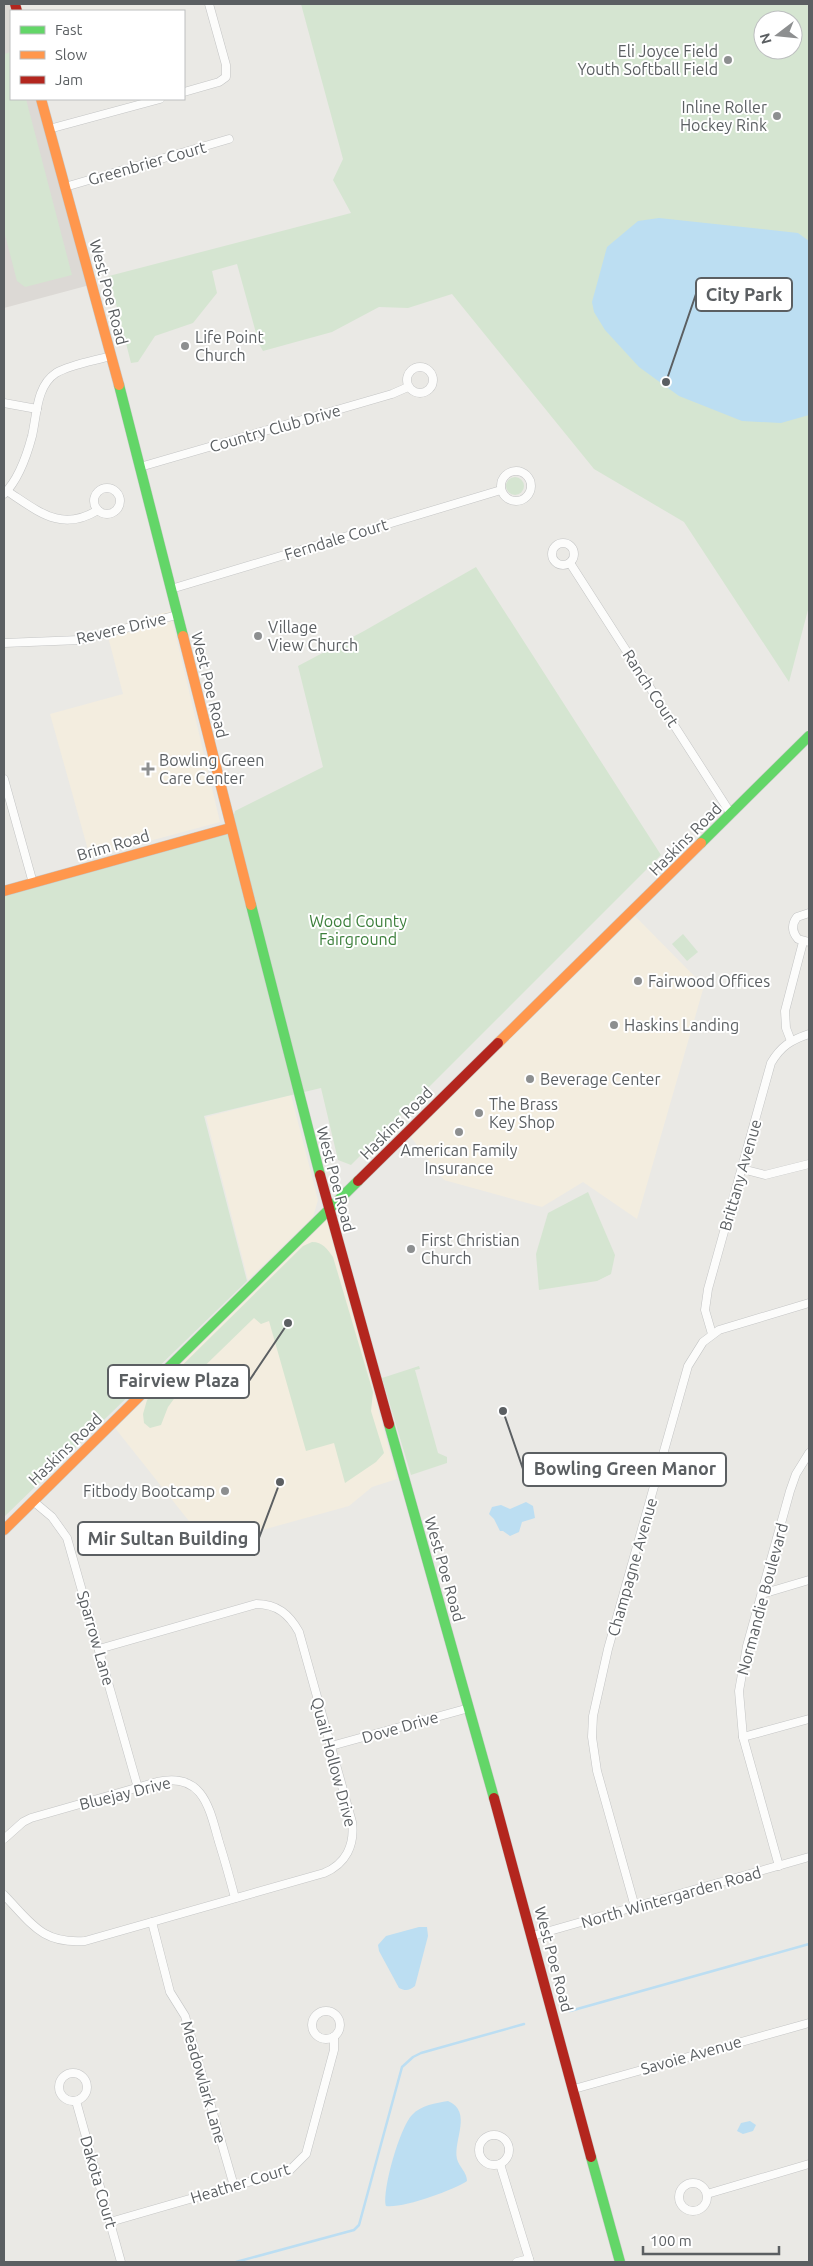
<svg xmlns="http://www.w3.org/2000/svg" width="813" height="2266" font-family="Ubuntu,sans-serif">
<style>
.commercial{fill:#f3eddf}
.education{fill:#dcd9d5}
.green{fill:#d5e5d1;fill-rule:evenodd}
.water{fill:#bcdef2}
.lines{fill:none;stroke-linecap:round;stroke-linejoin:round}
.stream{stroke:#bcdef2;stroke-width:2.5}
.street-casing{stroke:#c4c5c5;stroke-width:9}
.fast-casing{stroke:#c7c7c6;stroke-width:11}
.slow-casing{stroke:#c7c7c6;stroke-width:11}
.jam-casing{stroke:#c7c7c6;stroke-width:11}
.street{stroke:#fcfcfb;stroke-width:8}
.fast{stroke:#63d668;stroke-width:10}
.slow{stroke:#ff974d;stroke-width:10}
.jam{stroke:#b3261e;stroke-width:10}
.poi-dot{fill:#8d8f90;stroke:#fff;stroke-width:2}
.labels{text-anchor:middle;dominant-baseline:central;stroke-width:4;stroke-linejoin:round;paint-order:stroke}
.poi-label{font-size:16px;fill:#5b5f62;stroke:#fff;text-anchor:start}
.street-label{font-size:16px;fill:#5b5f62;stroke:#fff}
.park-label{font-size:16px;fill:#3d803c;stroke:#fff}
.leader{fill:none;stroke:#5b5f62;stroke-width:2}
.callout-dot{fill:#5b5f62;stroke:#fff;stroke-width:2}
.callout{fill:#fff;stroke:#5b5f62;stroke-width:2}
.callout-label{font-size:18px;text-anchor:middle;font-weight:bold;fill:#5b5f62}
</style>
<rect width="100%" height="100%" fill="#eae9e5"/>
<g class="commercial">
<path d="M170,611L220,822L90,857L50,714L123,694L106,629Z"/>
<path d="M635,916L704,986L637,1219L583,1182L542,1207L444,1180L410,1136Z"/>
<path d="M291,1095L318,1200L313,1217L248,1280L206,1117Z"/>
<path d="M327,1218L397,1479L372,1487L349,1506L208,1545L115,1428Z"/>
</g>
<path class="education" d="M4,4H15L17,11H11V99H41L90,278L86,286L4,308Z"/>
<g class="green">
<path d="M301,4H809V606L789,682L684,522L594,469L452,294L408,308L379,307L332,332L263,351L259,344L237,264L212,271L217,293L193,323L155,336L138,362L131,363L109,276L351,213L333,180L343,159ZM763,20H793V50H763Z"/>
<path d="M11,52V99H26L72,275L25,287L17,281L4,231V54Z"/>
<circle cx="515" cy="486" r="9"/>
<path d="M476,567L661,855L351,1165L338,1160L321,1088L204,1116L247,1281L4,1517V891L230,828L235,811L323,767L298,666L364,631Z"/>
<path d="M683,934L698,952L687,961L672,944Z"/>
<path d="M588,1192L615,1255L611,1274L597,1281L539,1290L536,1254L548,1213Z"/>
<path d="M312,1242C323,1242 327,1249 333,1257L373,1392L371,1411L384,1453L376,1462L345,1483L334,1443L306,1451L269,1321L261,1324L254,1318L182,1388L168,1407L161,1425L150,1428L144,1423L143,1414L147,1400L303,1246Z"/>
<path d="M419,1366L420,1369L415,1370L438,1453L447,1457V1463L411,1475L382,1378Z"/>
</g>
<g class="water">
<path d="M659,218L798,233L809,241V415L781,423L742,421L679,396L639,367L605,330L594,312L592,302L607,247L638,221Z"/>
<path d="M526,1502L533,1506L535,1518L522,1522L519,1532L510,1536L503,1531H500L494,1519L489,1514L492,1507L501,1505L510,1509Z"/>
<path d="M419,1927H427L428,1936L415,1986C409,1991 405,1991 399,1988L379,1951L378,1945L386,1936Z"/>
<path d="M448,2101C473,2112 453,2140 457,2159C459,2167 467,2172 467,2181C454,2190 401,2209 386,2206C382,2190 400,2127 412,2115C421,2105 436,2103 448,2101Z"/>
<path d="M750,2121L756,2125L753,2131L743,2134L737,2131L741,2123Z"/>
</g>
<g class="lines">
<g class="stream">
<path d="M570,2011L809,1944"/>
<path d="M236,2262L354,2230L359,2225L402,2067L413,2057L421,2053L524,2024"/>
</g>
<g class="street-casing">
<g id="street">
<path d="M184,92L219,82L226,77V65L209,4"/>
<path d="M49,129L160,99"/>
<path d="M65,187L229,139"/>
<circle cx="420" cy="380" r="13"/>
<path d="M4,403L37,409"/>
<path d="M140,467L392,394L408,387"/>
<circle cx="516" cy="486" r="15"/>
<circle cx="107" cy="501" r="13"/>
<path d="M7,491C38,511 61,533 98,510"/>
<path d="M4,494C18,480 27,455 32,436C37,415 36,386 56,373C72,364 94,361 111,356"/>
<circle cx="563" cy="554" r="11"/>
<path d="M570,563L731,814"/>
<path d="M171,589L501,490"/>
<path d="M4,643L80,640L177,615"/>
<path d="M4,779L33,883"/>
<path d="M809,913L797,917C791,925 792,932 798,939L809,942"/>
<path d="M791,1041L786,1028L785,1011L803,942"/>
<path d="M742,1169L765,1175L809,1164"/>
<path d="M712,1334L705,1310L708,1289L771,1063C781,1046 791,1040 809,1034"/>
<path d="M33,1501L52,1517L67,1538L138,1788"/>
<path d="M762,1594L809,1580"/>
<path d="M743,1737L809,1719"/>
<path d="M331,1746L469,1708"/>
<path d="M4,1839L23,1822L31,1818L157,1782C203,1772 209,1807 219,1842C225,1861 230,1879 235,1898"/>
<path d="M779,1866L743,1737L739,1691L747,1646L790,1491L796,1474L809,1453"/>
<path d="M4,1895C32,1924 42,1944 85,1941L324,1873C346,1864 355,1845 352,1822L299,1632C289,1614 277,1604 256,1604L99,1649"/>
<path d="M635,1907L597,1771L592,1737L593,1716L608,1649L688,1366L703,1342L719,1330L809,1303"/>
<path d="M152,1922L170,1992L185,2016L234,2186"/>
<path d="M532,1936L809,1857"/>
<circle cx="326" cy="2025" r="14"/>
<circle cx="73" cy="2087" r="14"/>
<path d="M574,2089L809,2023"/>
<path d="M76,2101L121,2262"/>
<circle cx="494" cy="2150" r="15"/>
<path d="M500,2164L530,2262"/>
<circle cx="693" cy="2197" r="14"/>
<path d="M707,2194L809,2164"/>
<path d="M110,2222L290,2170L306,2154L334,2050V2037"/>
<path d="M517,2262L529,2259"/>
</g>
</g>
<g class="fast-casing">
<g id="fast">
<path d="M119,385L183,636"/>
<path d="M701,843L809,736"/>
<path d="M251,905L320,1175"/>
<path d="M162,1374L358,1181"/>
<path d="M389,1424L494,1798"/>
<path d="M591,2157L620,2262"/>
</g>
</g>
<g class="slow-casing">
<g id="slow">
<path d="M41,99L119,385"/>
<path d="M183,636L251,905"/>
<path d="M4,891L230,828"/>
<path d="M498,1043L701,843"/>
<path d="M4,1530L162,1374"/>
</g>
</g>
<g class="jam-casing">
<g id="jam">
<path d="M15,4L17,11"/>
<path d="M320,1175L389,1424"/>
<path d="M358,1181L498,1043"/>
<path d="M494,1798L591,2157"/>
</g>
</g>
<use href="#street" class="street"/>
<use href="#fast" class="fast"/>
<use href="#slow" class="slow"/>
<use href="#jam" class="jam"/>
</g>
<g class="poi-dot">
<circle cx="728" cy="60" r="5"/>
<circle cx="777" cy="116" r="5"/>
<circle cx="185" cy="346" r="5"/>
<circle cx="258" cy="636" r="5"/>
<path d="M145.5 761.5h5v5h5v5h-5v5h-5v-5h-5v-5h5z"/>
<circle cx="638" cy="981" r="5"/>
<circle cx="614" cy="1025" r="5"/>
<circle cx="530" cy="1079" r="5"/>
<circle cx="479" cy="1113" r="5"/>
<circle cx="459" cy="1132" r="5"/>
<circle cx="411" cy="1249" r="5"/>
<circle cx="225" cy="1491" r="5"/>
</g>
<g class="labels">
<g class="poi-label">
<text x="718" y="51" text-anchor="end">Eli Joyce Field<tspan x="718" dy="18">Youth Softball Field</tspan></text>
<text x="767" y="107" text-anchor="end">Inline Roller<tspan x="767" dy="18">Hockey Rink</tspan></text>
<text x="195" y="337">Life Point<tspan x="195" dy="18">Church</tspan></text>
<text x="268" y="627">Village<tspan x="268" dy="18">View Church</tspan></text>
<text x="159" y="760">Bowling Green<tspan x="159" dy="18">Care Center</tspan></text>
<text x="648" y="981">Fairwood Offices</text>
<text x="624" y="1025">Haskins Landing</text>
<text x="540" y="1079">Beverage Center</text>
<text x="489" y="1104">The Brass<tspan x="489" dy="18">Key Shop</tspan></text>
<text x="459" y="1150" text-anchor="middle">American Family<tspan x="459" dy="18">Insurance</tspan></text>
<text x="421" y="1240">First Christian<tspan x="421" dy="18">Church</tspan></text>
<text x="215" y="1491" text-anchor="end">Fitbody Bootcamp</text>
</g>
<g class="street-label">
<text transform="translate(147 163) rotate(-16)">Greenbrier Court</text>
<text transform="translate(109 292) rotate(75)">West Poe Road</text>
<text transform="translate(275 428) rotate(-16)">Country Club Drive</text>
<text transform="translate(336 539) rotate(-17)">Ferndale Court</text>
<text transform="translate(121 628) rotate(-13)">Revere Drive</text>
<text transform="translate(210 685) rotate(76)">West Poe Road</text>
<text transform="translate(651 688) rotate(57)">Ranch Court</text>
<text transform="translate(685 839) rotate(-45)">Haskins Road</text>
<text transform="translate(113 845) rotate(-16)">Brim Road</text>
<text transform="translate(396 1123) rotate(-45)">Haskins Road</text>
<text transform="translate(740 1175) rotate(-74)">Brittany Avenue</text>
<text transform="translate(336 1179) rotate(75)">West Poe Road</text>
<text transform="translate(65 1449) rotate(-44)">Haskins Road</text>
<text transform="translate(632 1567) rotate(-74)">Champagne Avenue</text>
<text transform="translate(445 1569) rotate(74)">West Poe Road</text>
<text transform="translate(762 1599) rotate(-75)">Normandie Boulevard</text>
<text transform="translate(96 1638) rotate(74)">Sparrow Lane</text>
<text transform="translate(400 1727) rotate(-16)">Dove Drive</text>
<text transform="translate(334 1762) rotate(75)">Quail Hollow Drive</text>
<text transform="translate(125 1793) rotate(-14)">Bluejay Drive</text>
<text transform="translate(671 1897) rotate(-16)">North Wintergarden Road</text>
<text transform="translate(554 1959) rotate(75)">West Poe Road</text>
<text transform="translate(691 2055) rotate(-16)">Savoie Avenue</text>
<text transform="translate(204 2082) rotate(74)">Meadowlark Lane</text>
<text transform="translate(99 2182) rotate(74)">Dakota Court</text>
<text transform="translate(240 2183) rotate(-17)">Heather Court</text>
</g>
<g class="park-label">
<text x="358" y="921">Wood County<tspan x="358" dy="18">Fairground</tspan></text>
</g>
</g>
<path class="leader" d="M666 382L696 294M288 1323L249 1381M503 1411L523 1469M280 1482L259 1538"/>
<g class="callout-dot">
<circle cx="666" cy="382" r="5"/>
<circle cx="288" cy="1323" r="5"/>
<circle cx="503" cy="1411" r="5"/>
<circle cx="280" cy="1482" r="5"/>
</g>
<g class="callout">
<rect x="696" y="278" width="96" height="33" rx="5"/>
<rect x="108" y="1365" width="141" height="33" rx="5"/>
<rect x="523" y="1453" width="203" height="33" rx="5"/>
<rect x="78" y="1522" width="181" height="33" rx="5"/>
</g>
<g class="callout-label">
<text x="744" y="301">City Park</text>
<text x="179" y="1387">Fairview Plaza</text>
<text x="625" y="1475">Bowling Green Manor</text>
<text x="168" y="1545">Mir Sultan Building</text>
</g>
<rect width="813" height="2266" fill="none" stroke="#5b5f62" stroke-width="10"/>
<rect x="10" y="10" width="175" height="90" fill="#ffffff" stroke="#bdbfc0"/>
<rect x="20" y="26" width="25" height="8" fill="#63d668" stroke="#bdbfc0"/>
<text x="55" y="35" font-size="15" fill="#5b5f62">Fast</text>
<rect x="20" y="51" width="25" height="8" fill="#ff974d" stroke="#bdbfc0"/>
<text x="55" y="60" font-size="15" fill="#5b5f62">Slow</text>
<rect x="20" y="76" width="25" height="8" fill="#b3261e" stroke="#bdbfc0"/>
<text x="55" y="85" font-size="15" fill="#5b5f62">Jam</text>
<g transform="translate(778 35) rotate(254)"><circle r="24" fill="#ffffff" stroke="#bdbfc0"/>
<path d="M0-4L9 19L0 12L-9 19Z" fill="#8d8f90"/>
<text y="-8" font-size="14" font-weight="bold" text-anchor="middle" fill="#5b5f62">N</text>
</g>
<path d="M643 2246v8h136v-8" fill="none" stroke="#5b5f62" stroke-width="2.5"/>
<text x="650" y="2246" font-size="15" fill="#5b5f62" stroke="#ffffff" stroke-width="4" paint-order="stroke">100 m</text>
</svg>
